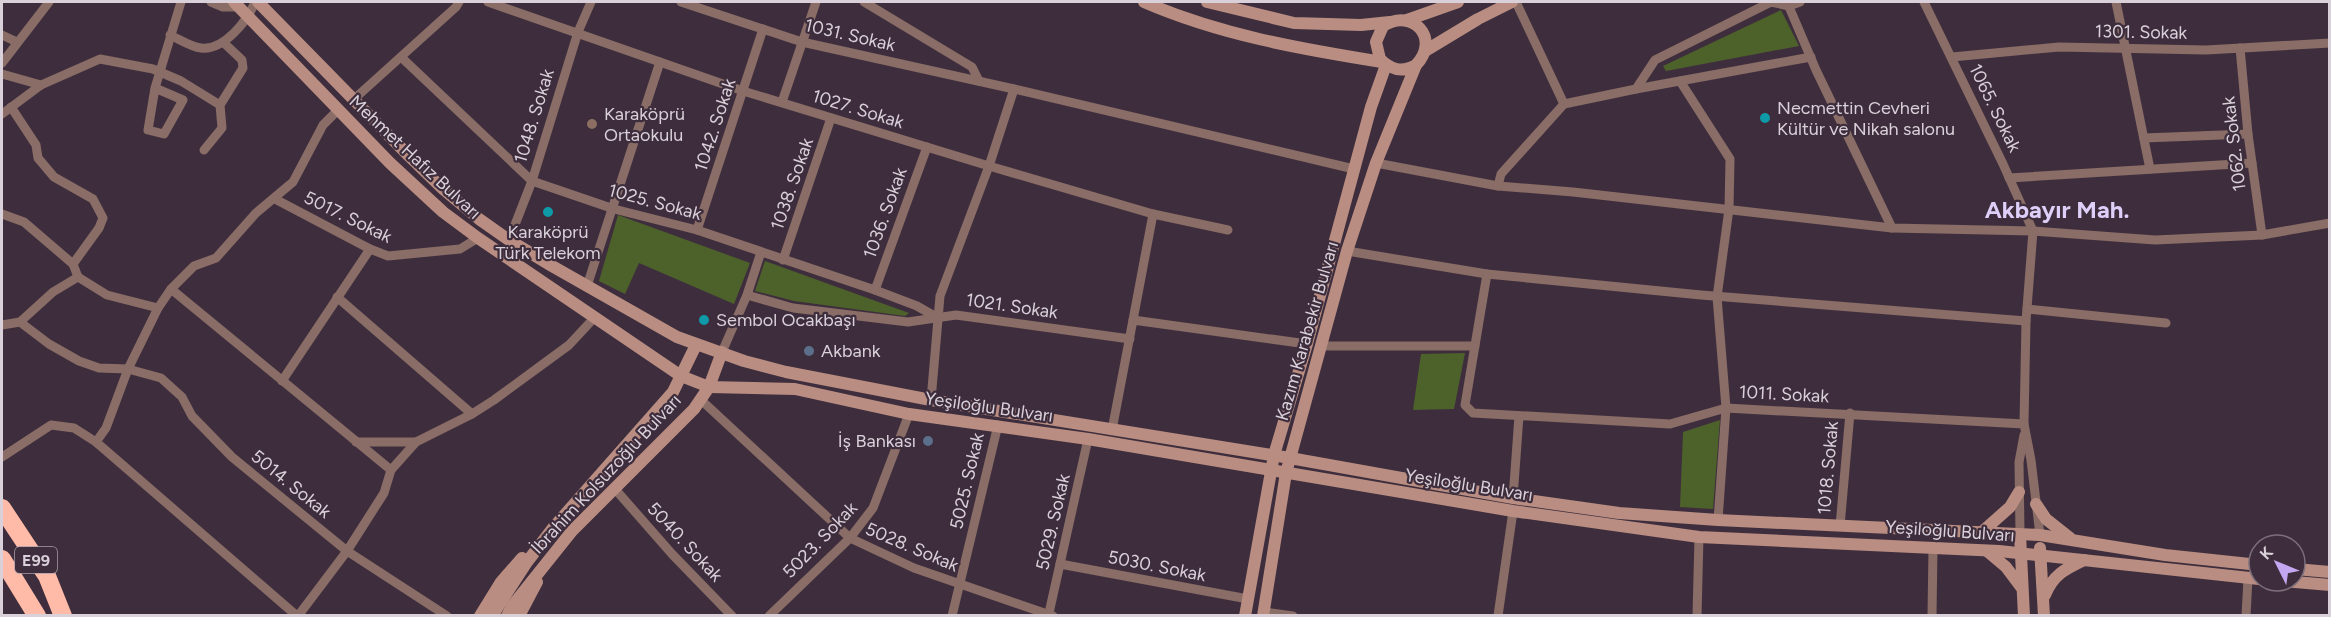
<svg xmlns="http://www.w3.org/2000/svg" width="2331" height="617" font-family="Figtree,sans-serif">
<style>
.green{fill:#4d612b}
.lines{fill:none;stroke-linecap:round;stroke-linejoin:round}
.street{stroke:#896d66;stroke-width:9}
.secondary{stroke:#b98d81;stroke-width:12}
.highway{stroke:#ffbaa8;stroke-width:18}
.culture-dot{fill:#0f9aa8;stroke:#3e2e3d;stroke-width:2}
.education-dot{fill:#8d6e63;stroke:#3e2e3d;stroke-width:2}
.service-dot{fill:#5c6f8a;stroke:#3e2e3d;stroke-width:2}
.labels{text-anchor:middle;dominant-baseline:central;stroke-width:4.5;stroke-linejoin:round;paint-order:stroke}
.shield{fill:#3e2e3d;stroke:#ab9faa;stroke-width:1.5}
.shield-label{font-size:16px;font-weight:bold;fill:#dad0d9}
.street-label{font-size:18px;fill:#dad0d9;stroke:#3e2e3d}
.poi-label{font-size:18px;fill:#dad0d9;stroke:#3e2e3d;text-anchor:start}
.district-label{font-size:24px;font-weight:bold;fill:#decff9;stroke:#3e2e3d}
</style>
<rect width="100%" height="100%" fill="#3e2e3d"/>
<g class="green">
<path d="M1781,10L1799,46L1666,71L1663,66Z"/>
<path d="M618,215L750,263L734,304L639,263L625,294L599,281Z"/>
<path d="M765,261L909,313L905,316L794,301L755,291Z"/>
<path d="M1465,353L1454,409L1413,410L1421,354Z"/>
<path d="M1720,420L1713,509L1680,507L1683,432Z"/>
</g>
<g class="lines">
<g class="street">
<path d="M211,2L223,7H239"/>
<path d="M488,2L743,91L989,166L940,296L931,400"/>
<path d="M681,2L802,42L1014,89L1354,169"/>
<path d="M864,2L972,67L979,81"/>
<path d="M1516,2L1564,104"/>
<path d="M1787,2L1816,70L1892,228"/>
<path d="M1924,2L2003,164L2033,231L2026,321L2024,424L2031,460L2040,535"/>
<path d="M2116,2L2150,169"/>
<path d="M2,35L17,42"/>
<path d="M170,35C179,39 191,47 201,48C224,51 248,20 255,2"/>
<path d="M2240,48L2248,134L2262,235"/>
<path d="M401,57L532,181L614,209L697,230L875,290L917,306L938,318"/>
<path d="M1952,57L2059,47L2206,50L2330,43"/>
<path d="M2,63L49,2"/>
<path d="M2,74L41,85"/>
<path d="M1680,81L1730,159L1729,209L1717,297L1726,408L1718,520"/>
<path d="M155,88L183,100L164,134L148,130L155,88L181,2"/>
<path d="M1014,89L989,166L1153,214L1228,230"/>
<path d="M1636,89L1811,57"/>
<path d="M353,100L456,7L459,2"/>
<path d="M782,102L816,2"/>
<path d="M11,107L36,145L38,158L54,177L93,199L103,218L99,228L73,264L78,277"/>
<path d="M2,114L41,85L100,59L153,69L181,81L220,105"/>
<path d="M2144,138L2248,134"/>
<path d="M204,150L222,128L220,105L243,68L242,60L223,42"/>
<path d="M1376,163L1498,186L1573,192L1892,228L2033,231L2155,240L2262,235L2330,223"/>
<path d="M2009,178L2252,163"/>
<path d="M1498,186L1501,174L1564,104L1636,89L1655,60L1771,2L1789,6L1800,2"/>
<path d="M275,199L370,249L388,256L460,249L478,238"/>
<path d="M2,214L24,222L73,264"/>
<path d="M697,230L763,29"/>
<path d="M509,240L532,181L578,32L591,2"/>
<path d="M1347,251L1487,274L1701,295L2026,321"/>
<path d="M783,260L831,118"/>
<path d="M1487,274L1465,405L1473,413L1670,424L1726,408L2024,424"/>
<path d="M587,286L660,62"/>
<path d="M171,289L391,470"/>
<path d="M875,290L927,147"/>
<path d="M747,295L793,308L908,322L956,315L1130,339"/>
<path d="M337,297L472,414"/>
<path d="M2027,309L2166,323"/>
<path d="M1133,320L1153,214"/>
<path d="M20,322L49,344L79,361L99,368L128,369L161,378L182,397L192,416L232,457L347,551L447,616"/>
<path d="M2,325L20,322L53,292L78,277L107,295L158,308L171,289L194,266L216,258L256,213L293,182L323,125L338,110"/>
<path d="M1321,346H1475"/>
<path d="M722,352L747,295L761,252"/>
<path d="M282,381L370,249"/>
<path d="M700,399L850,538L914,568L1053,616"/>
<path d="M1112,430L1133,320L1307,344"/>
<path d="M96,442L106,428L128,369L158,308"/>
<path d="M356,442H416"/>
<path d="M2,457L51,425L74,428L96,442L297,616"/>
<path d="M615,489L672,554L732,616"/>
<path d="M1513,498L1519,416"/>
<path d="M1840,526L1850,413"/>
<path d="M2020,534L2019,462L2024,435"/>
<path d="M1060,564L1248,599"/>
<path d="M1264,612L1293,616"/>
<path d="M1049,613L1088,439"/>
<path d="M298,616L347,551L384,493L391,470L416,442L472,414L494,400L569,345L595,317"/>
<path d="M769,616L850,538L873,508L909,414"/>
<path d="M952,616L998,425"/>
<path d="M1498,616L1513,511"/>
<path d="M1697,616L1699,537"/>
<path d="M1932,616L1933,547"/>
<path d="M2246,616L2248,578"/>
</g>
<g class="secondary">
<path d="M234,2L390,163L443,212L478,238L681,376L709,387L795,389L909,414L1088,439L1513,511L1699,537L1999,551L2259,579"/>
<path d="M258,2L410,157L443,189L479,219L509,240L552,266L677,337L744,361L786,372L931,400L1290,458L1513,498L1619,513L1718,520L2040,535L2165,555L2259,565"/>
<path d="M1144,2C1220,35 1301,49 1382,62"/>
<path d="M1207,2L1294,23L1361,25L1390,22"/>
<path d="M1407,20L1458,2"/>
<path d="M1425,51L1478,19L1512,2"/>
<path d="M2036,504L2046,519L2070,538"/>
<path d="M1983,531L2010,507L2019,492"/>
<path d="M2020,534L2024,616"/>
<path d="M2040,548L2044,616"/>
<path d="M1987,551L2006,567L2021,587"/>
<path d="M2295,569L2330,572"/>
<path d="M2284,581L2330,585"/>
<path d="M2045,595C2053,575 2065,569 2084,560"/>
<path d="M480,616L501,582L522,558"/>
<path d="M492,616L527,562L553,528L673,392L696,345"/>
<path d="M507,616L512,606L572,531L694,409L709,387L722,352"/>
<path d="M519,616L537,582"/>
<path d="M1245,616L1274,455L1307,344L1371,107L1386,65"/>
<path d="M1263,616L1286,473L1347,251L1376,163L1416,65C1441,39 1413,7 1383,26L1376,42L1380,59C1391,70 1402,73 1416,65"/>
</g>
<g class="highway">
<path d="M2,508L47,576L63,616"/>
<path d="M2,559L37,616"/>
</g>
</g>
<g class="culture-dot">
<circle cx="1765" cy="118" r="6"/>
<circle cx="548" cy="212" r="6"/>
<circle cx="704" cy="320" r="6"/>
</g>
<circle class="education-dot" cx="592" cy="124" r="6"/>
<g class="service-dot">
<circle cx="809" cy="351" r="6"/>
<circle cx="928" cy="441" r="6"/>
</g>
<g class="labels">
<rect class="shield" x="15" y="547" width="42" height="26" rx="4.5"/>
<g class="shield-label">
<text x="36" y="560">E99</text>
</g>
<g class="street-label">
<text transform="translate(2141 32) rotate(1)">1301. Sokak</text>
<text transform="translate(850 35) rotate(13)">1031. Sokak</text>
<text transform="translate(1995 108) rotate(64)">1065. Sokak</text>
<text transform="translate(858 109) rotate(17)">1027. Sokak</text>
<text transform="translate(534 116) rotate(-73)">1048. Sokak</text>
<text transform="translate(715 125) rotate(-72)">1042. Sokak</text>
<text transform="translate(2234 144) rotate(-97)">1062. Sokak</text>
<text transform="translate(415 157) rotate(43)">Mehmet Hafız Bulvarı</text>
<text transform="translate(792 184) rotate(-71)">1038. Sokak</text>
<text transform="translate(655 202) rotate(15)">1025. Sokak</text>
<text transform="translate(885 213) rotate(-70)">1036. Sokak</text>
<text transform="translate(348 217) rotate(26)">5017. Sokak</text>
<text transform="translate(1012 306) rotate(8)">1021. Sokak</text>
<text transform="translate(1307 331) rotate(-74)">Kazım Karabekir Bulvarı</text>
<text transform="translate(1784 394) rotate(3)">1011. Sokak</text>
<text transform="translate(989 407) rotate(8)">Yeşiloğlu Bulvarı</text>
<text transform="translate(1828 468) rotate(-85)">1018. Sokak</text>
<text transform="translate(606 474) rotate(-47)">İbrahim Kolsuzoğlu Bulvarı</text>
<text transform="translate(967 481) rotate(-77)">5025. Sokak</text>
<text transform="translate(291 484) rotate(39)">5014. Sokak</text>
<text transform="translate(1469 485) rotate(9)">Yeşiloğlu Bulvarı</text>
<text transform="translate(1053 522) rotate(-77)">5029. Sokak</text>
<text transform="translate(1950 531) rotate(4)">Yeşiloğlu Bulvarı</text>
<text transform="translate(820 540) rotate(-46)">5023. Sokak</text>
<text transform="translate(685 542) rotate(47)">5040. Sokak</text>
<text transform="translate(912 547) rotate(23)">5028. Sokak</text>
<text transform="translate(1157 566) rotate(11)">5030. Sokak</text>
</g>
<g class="poi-label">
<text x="1777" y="108">Necmettin Cevheri<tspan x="1777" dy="21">Kültür ve Nikah salonu</tspan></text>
<text x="604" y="114">Karaköprü<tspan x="604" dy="21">Ortaokulu</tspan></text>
<text x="548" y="232" text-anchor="middle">Karaköprü<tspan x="548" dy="21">Türk Telekom</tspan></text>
<text x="716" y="320">Sembol Ocakbaşı</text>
<text x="821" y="351">Akbank</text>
<text x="916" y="441" text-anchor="end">İş Bankası</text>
</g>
<g class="district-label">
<text x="2057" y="209">Akbayır Mah.</text>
</g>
</g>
<rect width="2331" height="617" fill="none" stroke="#dad0d9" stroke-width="6"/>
<g transform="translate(2277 563) rotate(313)"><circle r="28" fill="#3e2e3d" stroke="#7c6f7b" stroke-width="1.5"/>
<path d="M0-4.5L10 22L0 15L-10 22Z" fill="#c4a7f1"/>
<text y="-9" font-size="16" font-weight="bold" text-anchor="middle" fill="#dad0d9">K</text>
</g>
</svg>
